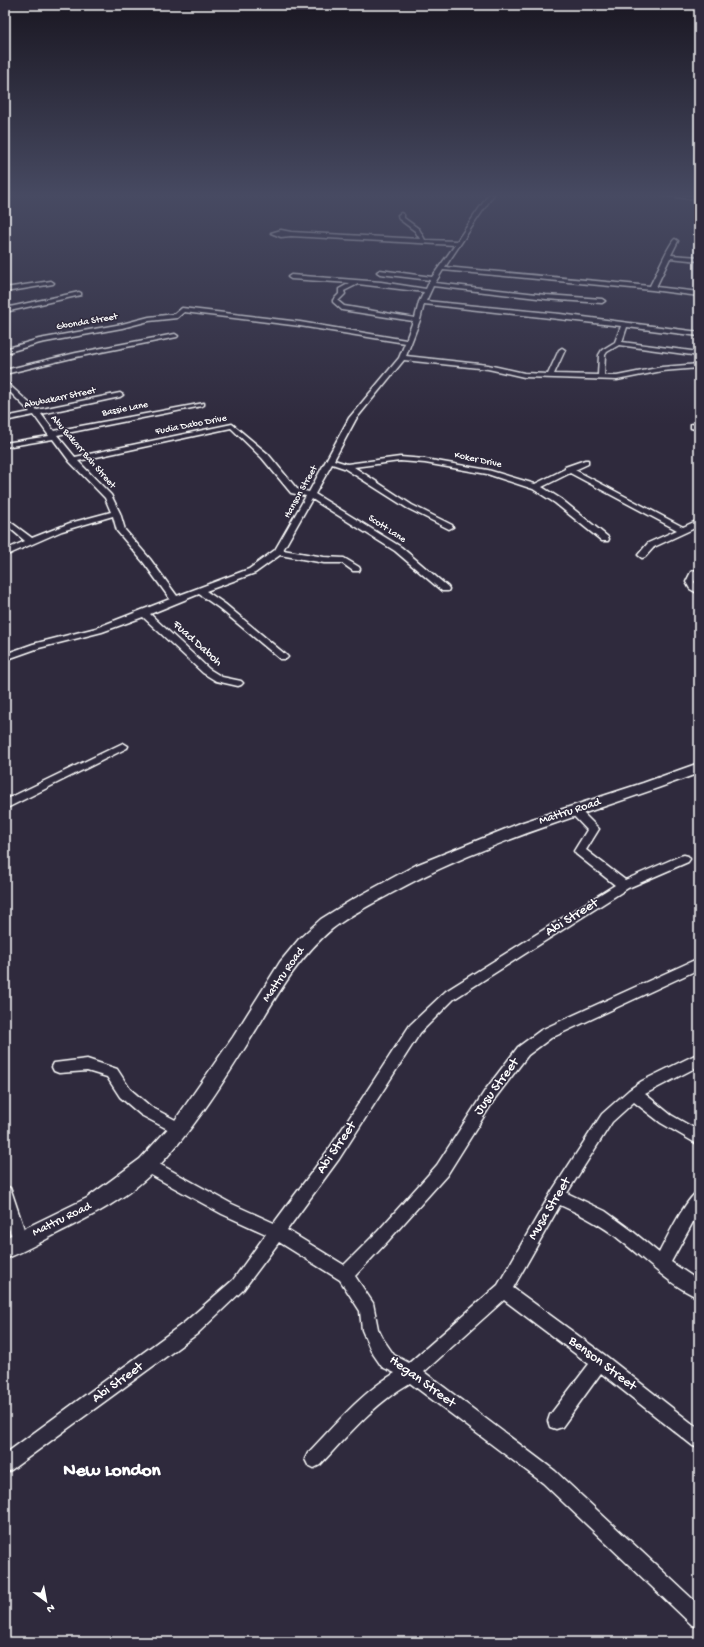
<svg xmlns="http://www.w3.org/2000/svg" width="704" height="1647" font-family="'Gochi Hand',sans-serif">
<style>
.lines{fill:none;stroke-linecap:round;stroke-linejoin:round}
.street-casing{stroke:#fff;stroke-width:3}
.secondary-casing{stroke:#fff;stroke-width:3}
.street{fill:#2f2a3d;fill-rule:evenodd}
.secondary{fill:#2f2a3d;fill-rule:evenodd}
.labels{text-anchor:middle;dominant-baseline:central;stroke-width:3;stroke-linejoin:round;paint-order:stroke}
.far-street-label{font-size:10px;fill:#fff;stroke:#2f2a3d}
.street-label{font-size:12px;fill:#fff;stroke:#2f2a3d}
.near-street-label{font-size:14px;fill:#fff;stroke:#2f2a3d}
.near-district-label{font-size:19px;font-weight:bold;fill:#fff;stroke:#2f2a3d}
</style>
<rect width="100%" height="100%" fill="#2f2a3d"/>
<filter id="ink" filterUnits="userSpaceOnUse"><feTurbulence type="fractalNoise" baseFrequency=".025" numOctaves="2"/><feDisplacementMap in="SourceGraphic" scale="8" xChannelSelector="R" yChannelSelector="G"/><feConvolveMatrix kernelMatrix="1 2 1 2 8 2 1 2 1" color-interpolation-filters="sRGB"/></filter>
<g filter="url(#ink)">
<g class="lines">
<g class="street-casing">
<g id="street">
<path d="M489,194H494L445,267L650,286C655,277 669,243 675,239L678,241L671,255L699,257V261L670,258L656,287L699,292V296L652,290L443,270L435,283L546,295L602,299L605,301L602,303L546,299L433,286L426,301L560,314L699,332V336L627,327L622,342L699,352V356L619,345L607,352L605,355L604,376H617L662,367L699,364V368L662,371L617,380L524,377L488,369L404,360L356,419L334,460L347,464L400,457L425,459L488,470L535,484L565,469V467L585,460H588V464L575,470L683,527L694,522H699V529L695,528L654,547L645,557L642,558L638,555L648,543L677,530L570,473L542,487L561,499L608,537L609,539L608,541H602L555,503L533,489L487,474L425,463L400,461L354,467L412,505L452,525L453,527L449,529L407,508L344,468L332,464L315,494L401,547L448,587L449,589L448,591H442L395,551L312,499L283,550L324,557L344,558L359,567L360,569L359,571H353L342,563H324L280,555L255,573L206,591L225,604L286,655L288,657L286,659H280L219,608L199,594L150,614L209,669L222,677L241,681L243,683L241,685L238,686L216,681L203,673L143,617L102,632L39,648L5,660V654L33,644L96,628L170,599L144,563L117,531L113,516L62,531L5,556V550L25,541L5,524V518L32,538L70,523L111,512L105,498L70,462L53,439L5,447V443L49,436L34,415L5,421V417L30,412L5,387V381L37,410L120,393L123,395L120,397L41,414L54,431L204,403V405L202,406L57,435L75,457L232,424L268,454L297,489L309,492L349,418L399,358L405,343L300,326L184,312L177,318L149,321L122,328L40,343L5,353V349L39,339L122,324L149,317L175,314L182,308L300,322L406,340L413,321L342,310L333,302V300L339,294V289L350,283L291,279L288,277L291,275L381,282L426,289L430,280L380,274L377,272L380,270L432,277L455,245L291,236L281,237L271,233L281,230L291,232L420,239L415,231L399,219L398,215L401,213L404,215V218L419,229L425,240L457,241ZM358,284L424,292L419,302L415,318L344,306L338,301L345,294L344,291ZM424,304L621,326L615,342L602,350L599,355L598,375L554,374L565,350L562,348L559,350L548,374L524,373L488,365L406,356L420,320ZM231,428L262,458L291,493L306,496L275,550L249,569L177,596L150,559L125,530L120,513L111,495L78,461Z"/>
<path d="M660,194L699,196V200L662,195Z"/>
<path d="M51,281L54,283L53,284L5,292V288Z"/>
<path d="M79,292L81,293V295L5,312V308Z"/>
<path d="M175,334L178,336L177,337L76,357L5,374V370L76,353Z"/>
<path d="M691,424L699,425V430L691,428Z"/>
<path d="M699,569V575L694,582L699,587V594L690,589L686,582L691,572Z"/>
<path d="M123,743L128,746L127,748L5,809V800Z"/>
<path d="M574,807L578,808L599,829L586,850L625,880L680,856L684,855L688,856L690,859L688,862L628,888L454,999L420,1033L339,1159L287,1230L344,1265L378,1231L437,1165L486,1089L518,1047L541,1030L699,958V969L551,1038L528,1055L496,1097L447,1175L388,1241L355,1276L373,1303L378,1329L383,1339L394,1355L409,1363L498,1285L552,1191L602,1114L629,1090L642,1081L699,1053V1066L645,1094L671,1115L699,1131V1145L661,1123L634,1102L612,1122L567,1193L605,1211L631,1230L659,1253C666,1240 687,1196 699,1191V1211L671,1262L699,1281V1298C669,1285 646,1260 620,1240C602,1225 582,1215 560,1205L513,1288L606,1356L699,1429V1448L693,1446L601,1373L562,1427L556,1429L550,1427L548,1421L550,1415L589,1364L504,1300L424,1372L555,1471L699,1605V1627L692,1625L543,1483L410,1383C375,1403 348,1435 320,1465L314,1468L308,1465L305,1459L308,1453C335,1425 361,1393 395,1373L382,1367L371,1351L362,1330L360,1311L340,1280L279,1242L243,1290L197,1334L11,1470L5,1473V1454L185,1322L233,1280L266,1234L222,1214L142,1170L140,1165L142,1160L147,1158L152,1160L232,1204L274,1223L329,1149L410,1025L446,991L615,885L576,854L574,851L587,830L569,811L570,808Z"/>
<path d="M87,1059L117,1069L130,1089L151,1107L185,1125L187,1129L185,1133L180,1135L175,1133L141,1115L120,1097L107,1077L87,1071L59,1073L54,1071L52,1067L54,1063Z"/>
<path d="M5,1186L10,1188L12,1193L28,1241L25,1246L20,1248L15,1246L5,1217Z"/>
</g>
</g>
<g class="secondary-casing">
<path id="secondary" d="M699,763V773C596,812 489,839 392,893C372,904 350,915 332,929C294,961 272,1005 246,1046C219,1089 191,1133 155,1170C128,1198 92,1216 56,1234C39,1243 23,1252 5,1259V1238L87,1198L140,1159L173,1123L233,1037L280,962L299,939L321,919L350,901L416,865L523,822L643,783Z"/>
</g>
<use href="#street" class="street"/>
<use href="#secondary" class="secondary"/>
</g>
</g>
<linearGradient id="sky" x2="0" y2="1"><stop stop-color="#1a1722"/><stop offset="0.46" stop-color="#474a62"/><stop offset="1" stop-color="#474a62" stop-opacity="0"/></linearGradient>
<rect width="704" height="425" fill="url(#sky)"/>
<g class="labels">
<g class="far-street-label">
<text transform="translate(87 322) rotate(-10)">Gbonda Street</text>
<text transform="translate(60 398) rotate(-12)">Abubakarr Street</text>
<text transform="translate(125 409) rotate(-11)">Bassie Lane</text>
<text transform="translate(191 425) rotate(-11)">Fudia Dabo Drive</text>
<text transform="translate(83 452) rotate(49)">Abu Bakarr Bah Street</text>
<text transform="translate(478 460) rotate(12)">Koker Drive</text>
<text transform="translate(301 492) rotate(-61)">Hanson Street</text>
<text transform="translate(387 529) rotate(33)">Scott Lane</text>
</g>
<g class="street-label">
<text transform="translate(197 644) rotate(42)">Fuad Daboh</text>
<text transform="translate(570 812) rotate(-18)">Mattru Road</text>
<text transform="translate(284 975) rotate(-55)">Mattru Road</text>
<text transform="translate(62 1220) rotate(-26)">Mattru Road</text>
</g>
<g class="near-street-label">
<text transform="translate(572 918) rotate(-32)">Abi Street</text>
<text transform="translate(497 1087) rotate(-54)">Jusu Street</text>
<text transform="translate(337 1148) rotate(-56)">Abi Street</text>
<text transform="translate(550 1209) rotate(-59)">Musa Street</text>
<text transform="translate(602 1364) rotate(37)">Benson Street</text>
<text transform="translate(422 1382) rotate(36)">Hegan Street</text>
<text transform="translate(118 1383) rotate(-36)">Abi Street</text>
</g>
<g class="near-district-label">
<text x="112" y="1471">New London</text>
</g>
</g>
<rect width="704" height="1647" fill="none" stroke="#2f2a3d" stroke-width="20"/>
<rect x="10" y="10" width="684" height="1627" fill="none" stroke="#fff" stroke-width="1.5" filter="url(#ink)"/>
<g transform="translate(46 1601) rotate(148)" stroke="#2f2a3d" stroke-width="3" paint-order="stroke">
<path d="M0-3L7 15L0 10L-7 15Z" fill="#ffffff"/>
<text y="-6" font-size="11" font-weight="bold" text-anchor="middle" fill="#ffffff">N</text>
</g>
</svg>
